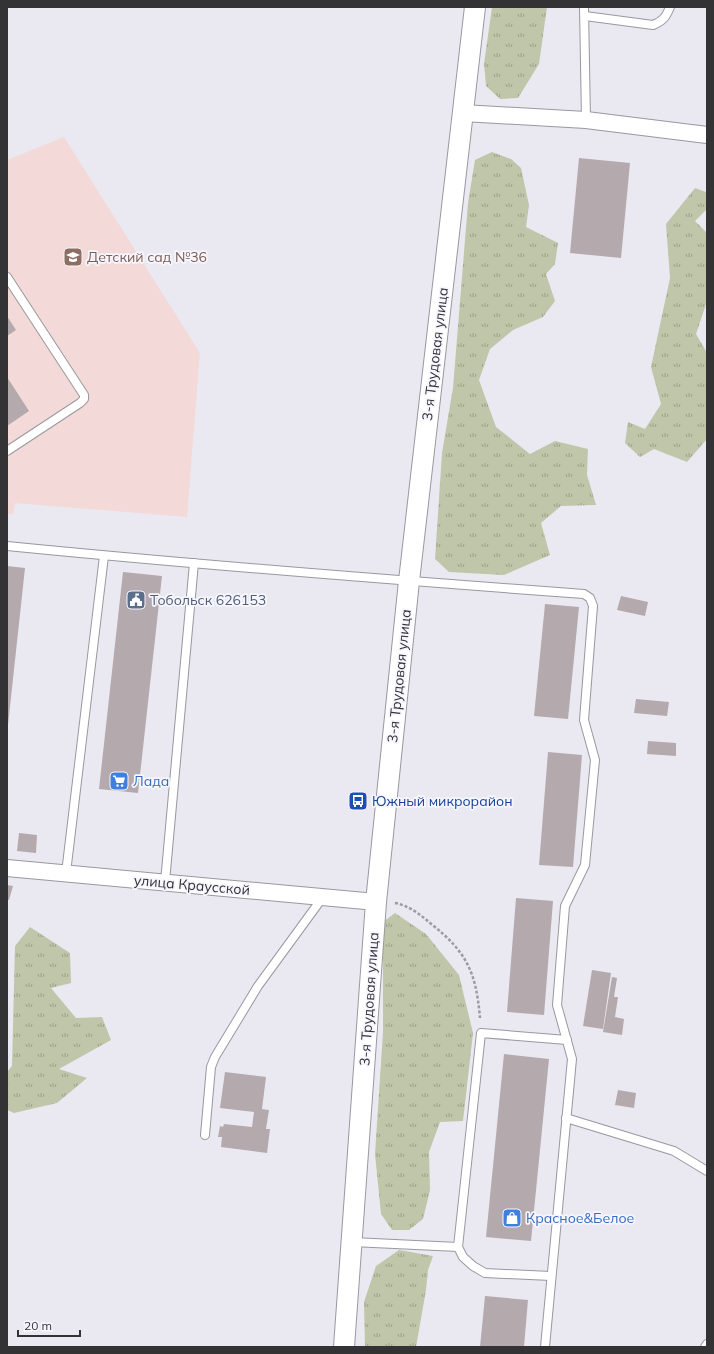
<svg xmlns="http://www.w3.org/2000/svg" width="714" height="1354" font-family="Mulish,sans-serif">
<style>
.education{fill:#f4d9d9}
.grass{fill:url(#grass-tufts)}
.building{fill:#b4a9ad}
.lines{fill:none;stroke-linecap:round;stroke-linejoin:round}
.service-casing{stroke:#9898a0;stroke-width:10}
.minor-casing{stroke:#9898a0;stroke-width:18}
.tertiary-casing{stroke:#9898a0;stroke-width:22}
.path{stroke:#9b9ba1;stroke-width:2.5;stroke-dasharray:3 2;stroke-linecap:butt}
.service{stroke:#fff;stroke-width:8}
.minor{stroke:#fff;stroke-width:16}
.tertiary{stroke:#fff;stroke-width:20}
.labels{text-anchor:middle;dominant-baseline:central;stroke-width:3.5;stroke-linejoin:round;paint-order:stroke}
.education-label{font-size:14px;fill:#785e54;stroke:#f7f6fe;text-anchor:start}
.street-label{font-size:14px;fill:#333336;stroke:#f7f6fe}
.service-label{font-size:14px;fill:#4e5e75;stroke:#f7f6fe;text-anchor:start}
.shop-label{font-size:14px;fill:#366cbe;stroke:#f7f6fe;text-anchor:start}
.transit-label{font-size:14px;fill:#164399;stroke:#f7f6fe;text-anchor:start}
</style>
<defs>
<pattern id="grass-tufts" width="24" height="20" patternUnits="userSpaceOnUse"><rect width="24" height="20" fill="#c0c6a9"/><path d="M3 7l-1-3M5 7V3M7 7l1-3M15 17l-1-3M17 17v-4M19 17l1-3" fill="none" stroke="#9da18a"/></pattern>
</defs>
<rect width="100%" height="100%" fill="#eae9f2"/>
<path class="education" d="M64,137L200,353L187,517L15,503L13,514H7V160Z"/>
<g class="grass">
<path d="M492,7H547L539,64L518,98L500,99L486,86L484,64Z"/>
<path d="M492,152L511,159L521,168L529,205L526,227L558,243L555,264L546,274L555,301L543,317L513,330L490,349L479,380L496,427L530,454L555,441L588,449L587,475L596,505L561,506L541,523L550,555L504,575L449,572L435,559L442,453L453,388L468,203L475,160Z"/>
<path d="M695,188L706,192L707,209L695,221L707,233V301L696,334L707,353V439L687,462L654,449L640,457L625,443L628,422L645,429L661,404L651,367L670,278L666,224Z"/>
<path d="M395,913L426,934L459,975L473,1033L463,1121L440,1122L429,1152L430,1190L423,1219L409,1230H392L381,1214L375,1154L383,1032V922Z"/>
<path d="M30,927L70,953L71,983L51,988L76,1018L102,1017L111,1040L59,1069L87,1078L57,1103L14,1113L7,1110V1072L12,1066L15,946Z"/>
<path d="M399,1250L433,1256L428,1270L426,1290L416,1347H365L364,1302L376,1266Z"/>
</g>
<g class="building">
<path d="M579,158L630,163L621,258L570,253Z"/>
<path d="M7,316L16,330L7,336Z"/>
<path d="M7,377L29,411L7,426Z"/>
<path d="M7,566L25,568L8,725H7Z"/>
<path d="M123,572L162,576L138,793L99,789Z"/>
<path d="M621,596L648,602L645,616L617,610Z"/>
<path d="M545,604L579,607L568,719L534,716Z"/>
<path d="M636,699L669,702L667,716L634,713Z"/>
<path d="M648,741L676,743V756L647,754Z"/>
<path d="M548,752L582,755L573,867L539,865Z"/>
<path d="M356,796L362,797L361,810L354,809Z"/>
<path d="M19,833L37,835L36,853L17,851Z"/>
<path d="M7,885L13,886L9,900L7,899Z"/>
<path d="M516,898L553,901L544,1015L507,1012Z"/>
<path d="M592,970L611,973L603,1029L583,1026Z"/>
<path d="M612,977L617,978L614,997H618L615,1017L624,1019L622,1035L603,1032Z"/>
<path d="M504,1054L549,1059L531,1241L486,1237Z"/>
<path d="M225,1072L266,1077L262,1109L269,1110L266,1129H270L267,1153L221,1147L222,1137H218L220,1126L223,1127L224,1124L252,1127L254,1112L220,1108Z"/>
<path d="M618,1090L636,1093L634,1108L615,1105Z"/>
<path d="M485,1296L528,1300L524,1347H480Z"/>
</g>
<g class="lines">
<g class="service-casing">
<g id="service">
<path d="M584,7L586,120"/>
<path d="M585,16L653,25C663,21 666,17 670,7"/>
<path d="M7,277L84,395V399L80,403L7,451"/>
<path d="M7,546C199,565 392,580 584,594L590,598L593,606L584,720L595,760L585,865L565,906L557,1005L572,1059L545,1347"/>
<path d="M66,873L104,556"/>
<path d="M165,882L194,563"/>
<path d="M566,1118L674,1151L707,1171"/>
<path d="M205,1135L211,1067L215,1057L258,986L323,897"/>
<path d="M352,1242L458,1247L463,1257L473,1266L485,1273L551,1276"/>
<path d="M458,1247L481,1033L567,1040"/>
<path d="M705,1347L707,1344"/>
</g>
</g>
<g class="minor-casing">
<g id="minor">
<path d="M463,113L586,120L707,135"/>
<path d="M7,868L376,902"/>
</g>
</g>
<g class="tertiary-casing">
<path id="tertiary" d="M344,1347L376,902L409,581L475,7"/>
</g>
<path class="path" d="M395,903C408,905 421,915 430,923C467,952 476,972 480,1018"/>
<use href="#service" class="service"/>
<use href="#minor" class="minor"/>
<use href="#tertiary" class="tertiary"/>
</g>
<defs>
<g id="school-square" transform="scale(1)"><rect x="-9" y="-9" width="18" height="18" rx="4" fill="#8d6e63" stroke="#f7f6fe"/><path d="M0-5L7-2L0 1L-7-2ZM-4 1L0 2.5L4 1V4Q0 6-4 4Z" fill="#fff"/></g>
<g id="civic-square" transform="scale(1)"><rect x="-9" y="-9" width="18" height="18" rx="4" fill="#5c6f8a" stroke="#f7f6fe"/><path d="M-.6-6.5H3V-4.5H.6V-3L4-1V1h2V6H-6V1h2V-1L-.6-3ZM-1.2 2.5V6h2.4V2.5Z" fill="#fff"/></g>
<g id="supermarket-square" transform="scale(1)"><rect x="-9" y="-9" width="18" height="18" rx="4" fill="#3f7fe0" stroke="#f7f6fe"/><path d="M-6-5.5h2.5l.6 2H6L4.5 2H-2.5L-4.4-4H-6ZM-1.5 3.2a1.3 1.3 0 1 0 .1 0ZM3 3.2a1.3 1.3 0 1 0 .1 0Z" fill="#fff"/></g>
<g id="bus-square" transform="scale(1)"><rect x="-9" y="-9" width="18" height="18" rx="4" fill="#1a4fb4" stroke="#f7f6fe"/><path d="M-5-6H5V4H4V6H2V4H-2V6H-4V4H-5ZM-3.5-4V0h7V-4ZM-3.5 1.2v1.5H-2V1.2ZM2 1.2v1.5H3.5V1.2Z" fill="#fff"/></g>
<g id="shop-square" transform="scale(1)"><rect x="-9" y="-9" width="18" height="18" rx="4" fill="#3f7fe0" stroke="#f7f6fe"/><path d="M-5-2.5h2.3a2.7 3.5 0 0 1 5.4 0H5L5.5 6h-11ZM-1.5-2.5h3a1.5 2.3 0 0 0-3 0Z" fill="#fff"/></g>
</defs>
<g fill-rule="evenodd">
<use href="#school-square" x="73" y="257"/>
<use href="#civic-square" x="136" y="600"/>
<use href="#supermarket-square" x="119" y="781"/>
<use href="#bus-square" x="358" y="801"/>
<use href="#shop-square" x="512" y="1218"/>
</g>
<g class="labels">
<g class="education-label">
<text x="87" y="257">Детский сад №36</text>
</g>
<g class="street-label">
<text transform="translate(435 354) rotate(-83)">3-я Трудовая улица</text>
<text transform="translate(399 676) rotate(-84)">3-я Трудовая улица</text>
<text transform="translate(192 885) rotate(5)">улица Краусской</text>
<text transform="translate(369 999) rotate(-86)">3-я Трудовая улица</text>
</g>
<g class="service-label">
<text x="150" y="600">Тобольск 626153</text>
</g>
<g class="shop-label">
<text x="133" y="781">Лада</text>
<text x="526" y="1218">Красное&amp;Белое</text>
</g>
<g class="transit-label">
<text x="372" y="801">Южный микрорайон</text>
</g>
</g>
<rect width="714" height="1354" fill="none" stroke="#333336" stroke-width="16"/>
<path d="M18 1330v6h62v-6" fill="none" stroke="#333336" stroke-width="2"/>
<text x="24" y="1330" font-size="12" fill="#333336" stroke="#f7f6fe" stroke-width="3" paint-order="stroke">20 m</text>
</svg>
